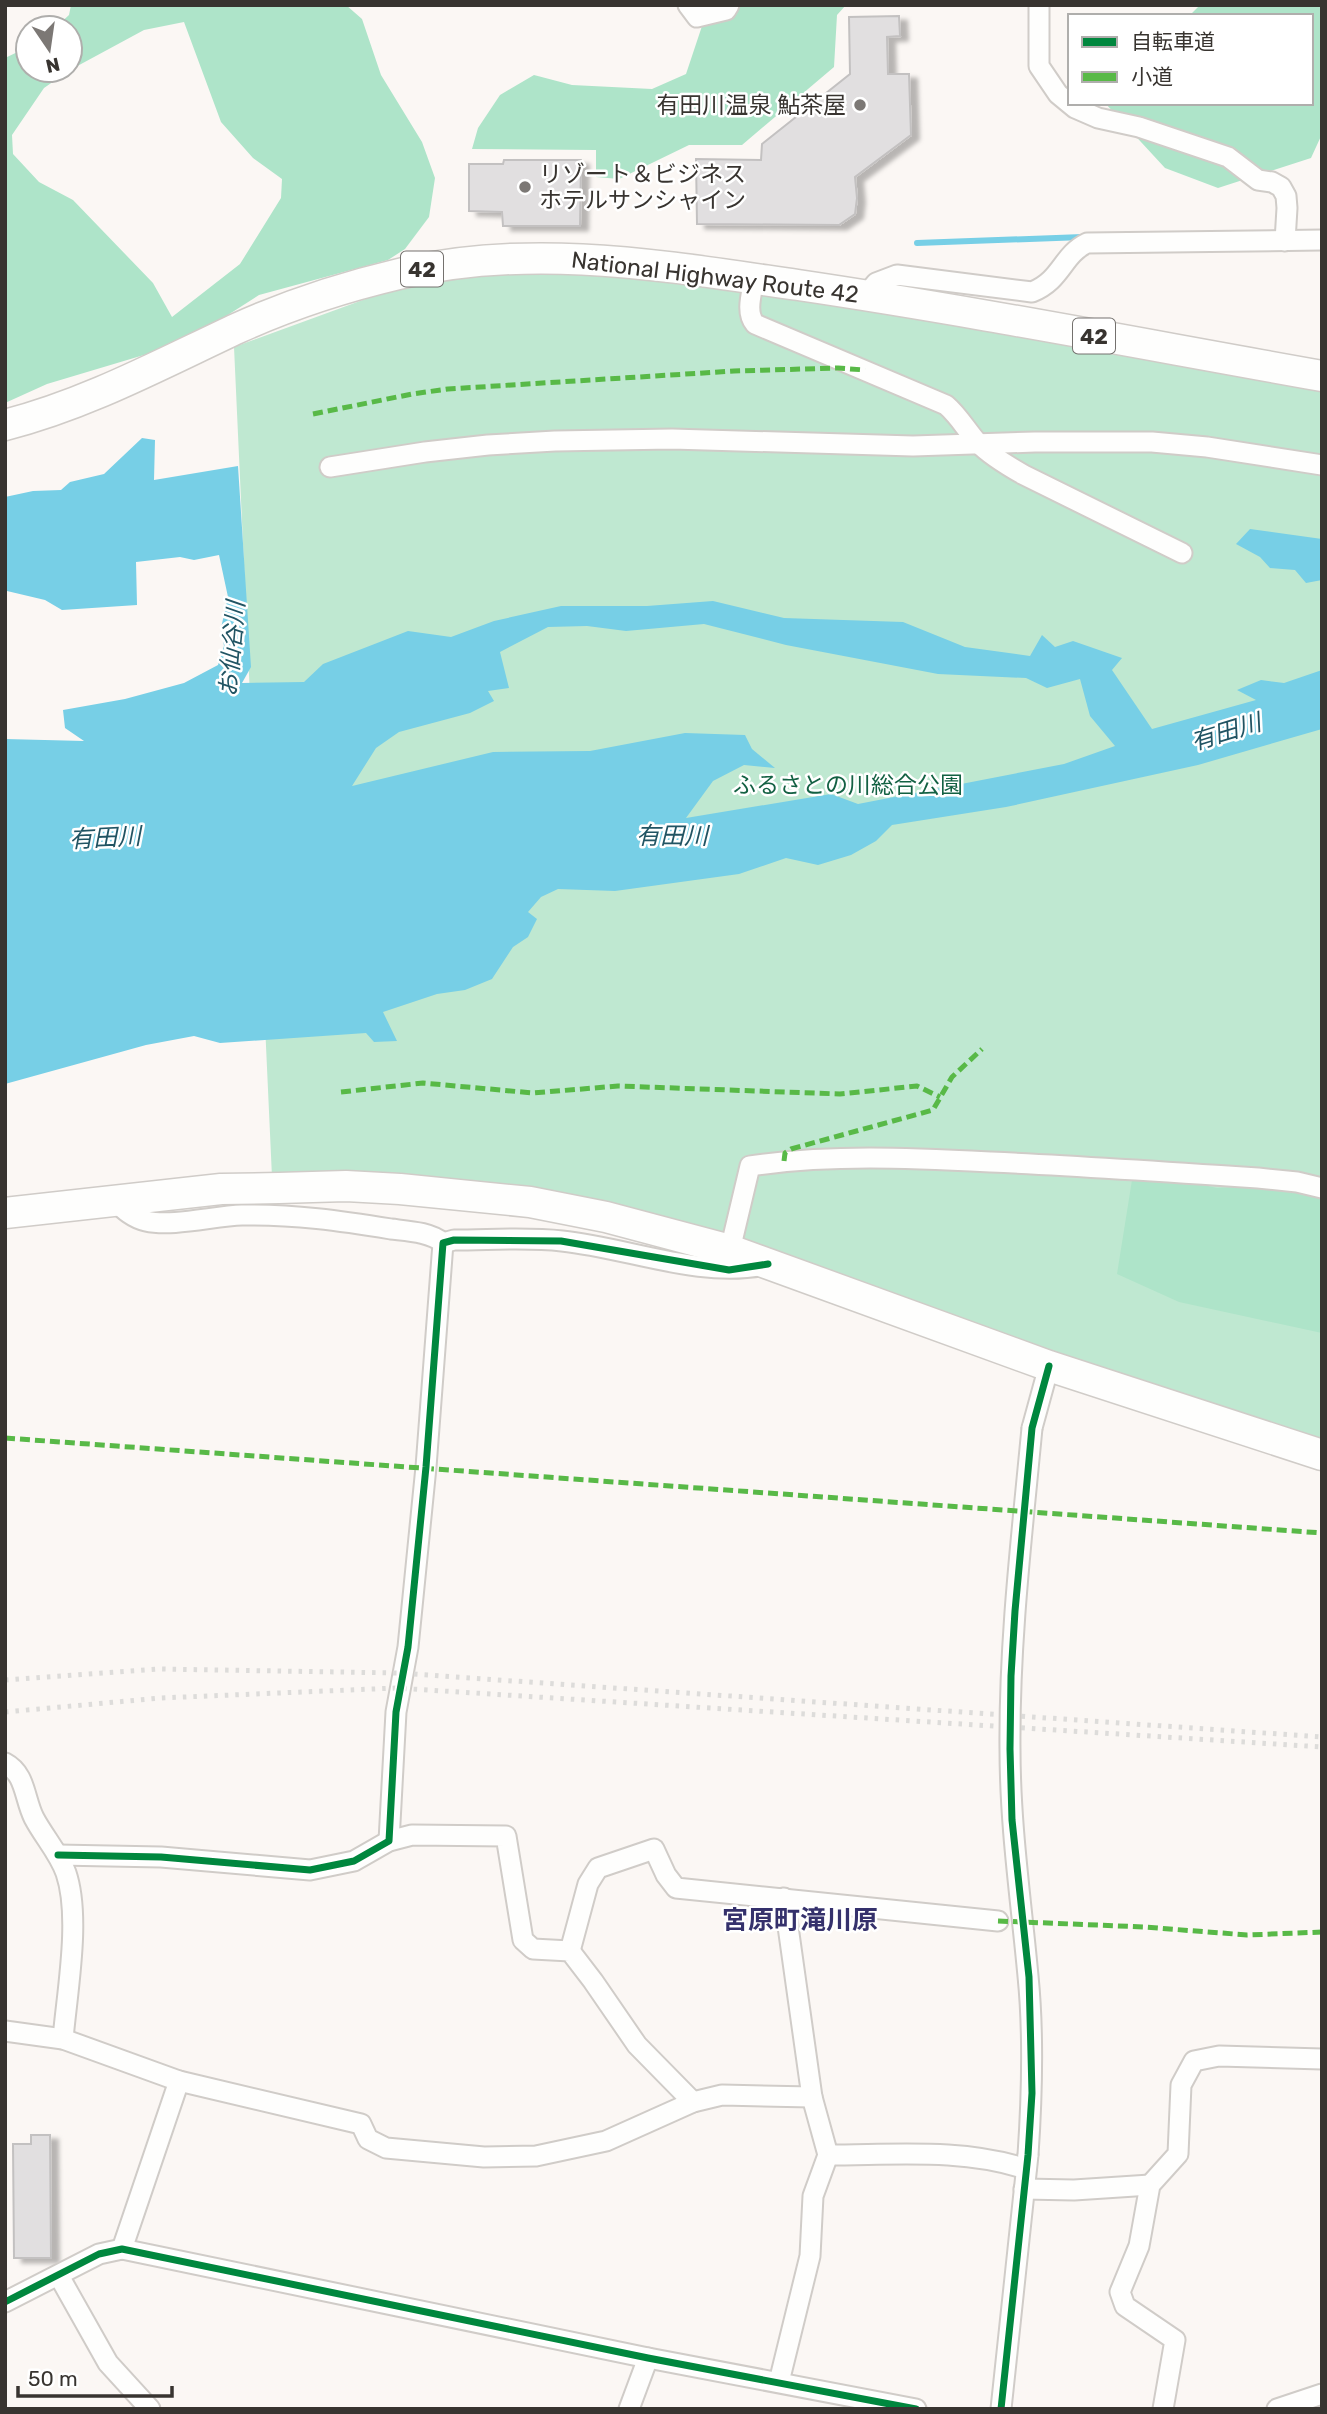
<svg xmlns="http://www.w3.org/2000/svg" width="1327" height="2414" font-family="Rubik,'Noto Sans JP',sans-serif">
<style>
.green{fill:#bfe8d1}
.forest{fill:#aee4c9}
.water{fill:#77cfe6;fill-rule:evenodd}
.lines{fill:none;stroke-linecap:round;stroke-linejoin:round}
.stream{stroke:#77cfe6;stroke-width:6}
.building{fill:#e1dfe0;stroke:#c3c1c1;stroke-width:2;filter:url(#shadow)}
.minor-casing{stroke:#d0ccc8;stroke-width:23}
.highway-casing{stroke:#d0ccc8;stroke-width:33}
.minor{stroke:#fefefd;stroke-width:19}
.highway{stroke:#fefefd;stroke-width:30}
.rail{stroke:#dddcda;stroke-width:5;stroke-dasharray:3.5 7;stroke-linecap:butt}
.minor-bridge-casing{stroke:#d0ccc8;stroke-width:23;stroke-linecap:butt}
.minor-bridge{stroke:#fefefd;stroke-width:19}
.quiet{stroke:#58b947;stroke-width:5;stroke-dasharray:10 5;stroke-linecap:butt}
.cycleway-casing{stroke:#fff;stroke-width:11}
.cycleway{stroke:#00873e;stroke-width:7}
.poi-dot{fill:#7c7875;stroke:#fff;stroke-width:2.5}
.labels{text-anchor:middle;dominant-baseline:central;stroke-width:5;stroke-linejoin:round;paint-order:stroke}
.shield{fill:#fff;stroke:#74716e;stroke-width:2}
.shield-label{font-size:21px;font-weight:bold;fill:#383430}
.poi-label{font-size:23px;fill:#383430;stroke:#fff;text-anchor:end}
.street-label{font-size:23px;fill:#383430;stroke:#fff}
.park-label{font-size:23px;fill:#136143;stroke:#fff}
.water-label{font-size:24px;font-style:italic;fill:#215463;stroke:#fff}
.quarter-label{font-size:26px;font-weight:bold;fill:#35316c;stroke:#fff}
</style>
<defs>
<filter id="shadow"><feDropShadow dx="8" dy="4.5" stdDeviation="2" flood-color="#0004"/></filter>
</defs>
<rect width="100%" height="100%" fill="#fbf7f4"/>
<path class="green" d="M524,271C635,272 746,292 856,309C1011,334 1167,360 1322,387V1439L968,1323L755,1249L272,1177L234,347L371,297L451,277Z"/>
<g class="forest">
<path d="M71,5H346L362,19L381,75L422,142L435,178L429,217L405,249L388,260L259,295L184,343L47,384L5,403V58L28,47V70H70L44,88L12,135L13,154L39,182L73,200L153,283L172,317L240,264L281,198L282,179L253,158L221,122L184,22L144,30L70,70V28H55L69,15Z"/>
<path d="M709,5H846L837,15L834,67L742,145H689L619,179L596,177V150L472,149L478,128L500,95L534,75L572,85L652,89L686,74Z"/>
<path d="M1200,5H1322V134L1311,158L1218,188L1165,168L1105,103H1311V16H1189Z"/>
<path d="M1132,1180H1182L1217,1188L1263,1185L1322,1196V1333L1179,1302L1117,1274Z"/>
</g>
<g class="water">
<path d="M142,438L155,440L154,480L238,466L251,667L242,683L304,682L323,664L408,631L451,637L494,621L561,606H647L713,601L784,618L903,622L965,647L1030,656L1042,635L1055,647L1073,641L1122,658L1112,670L1152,729L1256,700L1237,690L1261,680L1284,683L1322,670V729L1198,765L1006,807L892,825L876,841L851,855L818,865L786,858L739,874L615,891L558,889L541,897L528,912L537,919L528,937L513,947L492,979L465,990L437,994L383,1012L397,1041L374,1042L366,1033L220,1043L194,1036L146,1045L5,1084V739L84,741L65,728L63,710L125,699L184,683L218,665L224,646L221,628L228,597L219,555L194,560L180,557L136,562L137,605L62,610L45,600L7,591L5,588V497L33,491L61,490L70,482L104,474ZM704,624L786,645L938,674L1026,678L1047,688L1080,679L1090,716L1115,746L1064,764L858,804L831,794L686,818L713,781L744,765L775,768L752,749L745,735L685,733L590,751L493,752L352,786L376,748L399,732L470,713L494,701L488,691L509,688L500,652L548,627L587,626L626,631Z"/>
<path d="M1250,529L1322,539V580L1306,583L1295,570L1270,568L1260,557L1236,544Z"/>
</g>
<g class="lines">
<path class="stream" d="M917,243L1083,237"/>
</g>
<g class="building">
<path d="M899,16L900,36L887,37L888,74H909L911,135L855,177L857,198L855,214L839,225L697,224L696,159L761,160L762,144L850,74L849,17Z"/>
<path d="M504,160H581L580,226H503L502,212L469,211V164H503Z"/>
<path d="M31,2135H50L51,2258H14L13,2144H31Z"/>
</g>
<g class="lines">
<g class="minor-casing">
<g id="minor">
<path d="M688,5L697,17L726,10L729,5"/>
<path d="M1039,5V66L1058,94L1075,108L1098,118L1139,127L1228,157L1258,180L1272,182L1281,187L1286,196L1287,208L1285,241"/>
<path d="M754,279C752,293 745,312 755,324L946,405C959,416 967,431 978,443C991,456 1008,466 1024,475L1182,553"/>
<path d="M866,295L876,283L897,275L1032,292C1062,280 1062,255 1087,243L1322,240"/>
<path d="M330,467L425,452L488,445L555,441L672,439L913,446L1035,442H1152L1207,447L1322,465"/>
<path d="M115,1201C124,1210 133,1218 146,1221C172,1227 214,1216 242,1215C293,1214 342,1221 391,1229C407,1231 431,1232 443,1243"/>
<path d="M730,1250L750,1166C830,1154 910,1158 991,1162C1080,1166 1169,1172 1258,1178L1297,1182L1322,1188"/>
<path d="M1032,1428L1049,1366"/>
<path d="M5,1763C26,1774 24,1798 34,1818C44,1837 59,1853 66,1873C81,1917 67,1992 63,2039"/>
<path d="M389,1841L396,1712L408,1647L426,1467L443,1243L454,1240C490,1240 527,1237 562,1241C629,1248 698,1278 765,1265"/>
<path d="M58,1855L161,1857L310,1870L354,1861L389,1841L412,1835L506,1836L523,1940L533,1949L570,1951L593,1981L637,2045L693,2102"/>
<path d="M570,1951L588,1884L598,1868L654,1849L666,1875L676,1888L998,1921"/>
<path d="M5,2031L63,2039L179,2081L361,2124L368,2139L386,2148L484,2157L536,2156L606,2141L693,2102L722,2095L812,2097"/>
<path d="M828,2155C894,2155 963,2148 1026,2169"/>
<path d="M1024,2189L1074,2190L1150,2185"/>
<path d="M122,2249L179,2081"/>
<path d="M59,2276L108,2363L150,2409"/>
<path d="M5,2302L99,2254L122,2249L648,2358L916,2409"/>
<path d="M779,2382L810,2256L813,2196L828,2155L812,2097L784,1898"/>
<path d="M629,2409L648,2358"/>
<path d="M1001,2409L1028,2155"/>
<path d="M1163,2409L1175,2340L1125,2306L1120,2292L1139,2246L1150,2185L1178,2154L1181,2085L1194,2061L1219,2056L1322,2059"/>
<path d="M1277,2409L1322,2394"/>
</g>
</g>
<g class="highway-casing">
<g id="highway">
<path d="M5,425C87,404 161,364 238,328C289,305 344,287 399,274C531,242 665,266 798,285C973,311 1147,345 1322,376"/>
<path d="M5,1213L221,1189L279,1188L346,1186L400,1189L530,1202L606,1217L730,1250L1049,1366L1322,1455"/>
</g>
</g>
<use href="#minor" class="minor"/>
<use href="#highway" class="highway"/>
<g class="rail">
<path d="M5,1680L159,1669L398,1673L1322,1737"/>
<path d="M5,1712L161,1698L396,1688L1322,1747"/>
</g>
<g class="minor-bridge-casing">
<path id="minor-bridge" d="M1028,2155C1032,2096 1034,2036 1028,1976C1021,1900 1010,1826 1010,1749C1009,1642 1022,1534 1032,1428"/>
</g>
<use href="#minor-bridge" class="minor-bridge"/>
<g class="quiet">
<path d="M313,414L412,394L448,389L734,371L838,368L865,370"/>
<path d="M341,1092L423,1083L533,1093L618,1086L840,1094L917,1086L940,1097"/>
<path d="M784,1161L785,1153L791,1149L933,1110L952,1077L982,1049"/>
<path d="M5,1438L1322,1533"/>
<path d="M998,1921L1144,1927L1247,1935L1322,1932"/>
</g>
<g class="cycleway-casing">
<g id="cycleway">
<path d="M58,1855L161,1857L310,1870L354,1861L389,1841L396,1712L408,1647L426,1467L443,1243L454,1240L561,1241L729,1270L768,1264"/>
<path d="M5,2302L99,2254L122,2249L648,2358L916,2409"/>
<path d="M1001,2409L1028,2155L1032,2093L1029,1977L1012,1820L1010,1749L1011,1676L1015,1611L1032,1428L1049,1366"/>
</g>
</g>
<use href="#cycleway" class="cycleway"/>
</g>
<g class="poi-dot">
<circle cx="860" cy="105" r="7"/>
<circle cx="525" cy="187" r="7"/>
</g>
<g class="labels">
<g class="shield">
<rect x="401" y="251.5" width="42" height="35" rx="5"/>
<rect x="1073" y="318.5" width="42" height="35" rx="5"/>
</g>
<g class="shield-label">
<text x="422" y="269">42</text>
<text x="1094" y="336">42</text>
</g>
<g class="poi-label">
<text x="846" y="105">有田川温泉 鮎茶屋</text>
<text x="539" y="174" text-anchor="start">リゾート＆ビジネス<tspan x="539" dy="26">ホテルサンシャイン</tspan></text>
</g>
<g class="street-label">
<text transform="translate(715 277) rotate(7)">National Highway Route 42</text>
</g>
<g class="park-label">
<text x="848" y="785">ふるさとの川総合公園</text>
</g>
<g class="water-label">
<text transform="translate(232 649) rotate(-85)">お仙谷川</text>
<text transform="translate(1226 732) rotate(-17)">有田川</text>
<text x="672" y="836">有田川</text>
<text transform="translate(105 838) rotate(-3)">有田川</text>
</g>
<g class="quarter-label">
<text x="800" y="1920">宮原町滝川原</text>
</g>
</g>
<rect width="1327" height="2414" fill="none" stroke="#383430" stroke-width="14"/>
<rect x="1068" y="14" width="245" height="91" fill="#ffffff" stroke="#afaeac" stroke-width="2"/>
<rect x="1082" y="37" width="35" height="10" fill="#00873e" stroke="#afaeac" stroke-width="2"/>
<text x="1131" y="49" font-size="21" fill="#383430">自転車道</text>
<rect x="1082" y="72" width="35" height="10" fill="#58b947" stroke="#afaeac" stroke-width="2"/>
<text x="1131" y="84" font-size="21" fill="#383430">小道</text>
<g transform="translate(49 49) rotate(167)"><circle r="33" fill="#ffffff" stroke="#afaeac" stroke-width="2"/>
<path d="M0-5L12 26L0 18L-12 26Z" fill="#7c7875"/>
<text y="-10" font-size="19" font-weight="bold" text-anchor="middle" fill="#383430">N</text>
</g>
<path d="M18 2386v10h154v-10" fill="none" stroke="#383430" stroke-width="3.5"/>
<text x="28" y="2386" font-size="21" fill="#383430" stroke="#ffffff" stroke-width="5" paint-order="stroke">50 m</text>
</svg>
